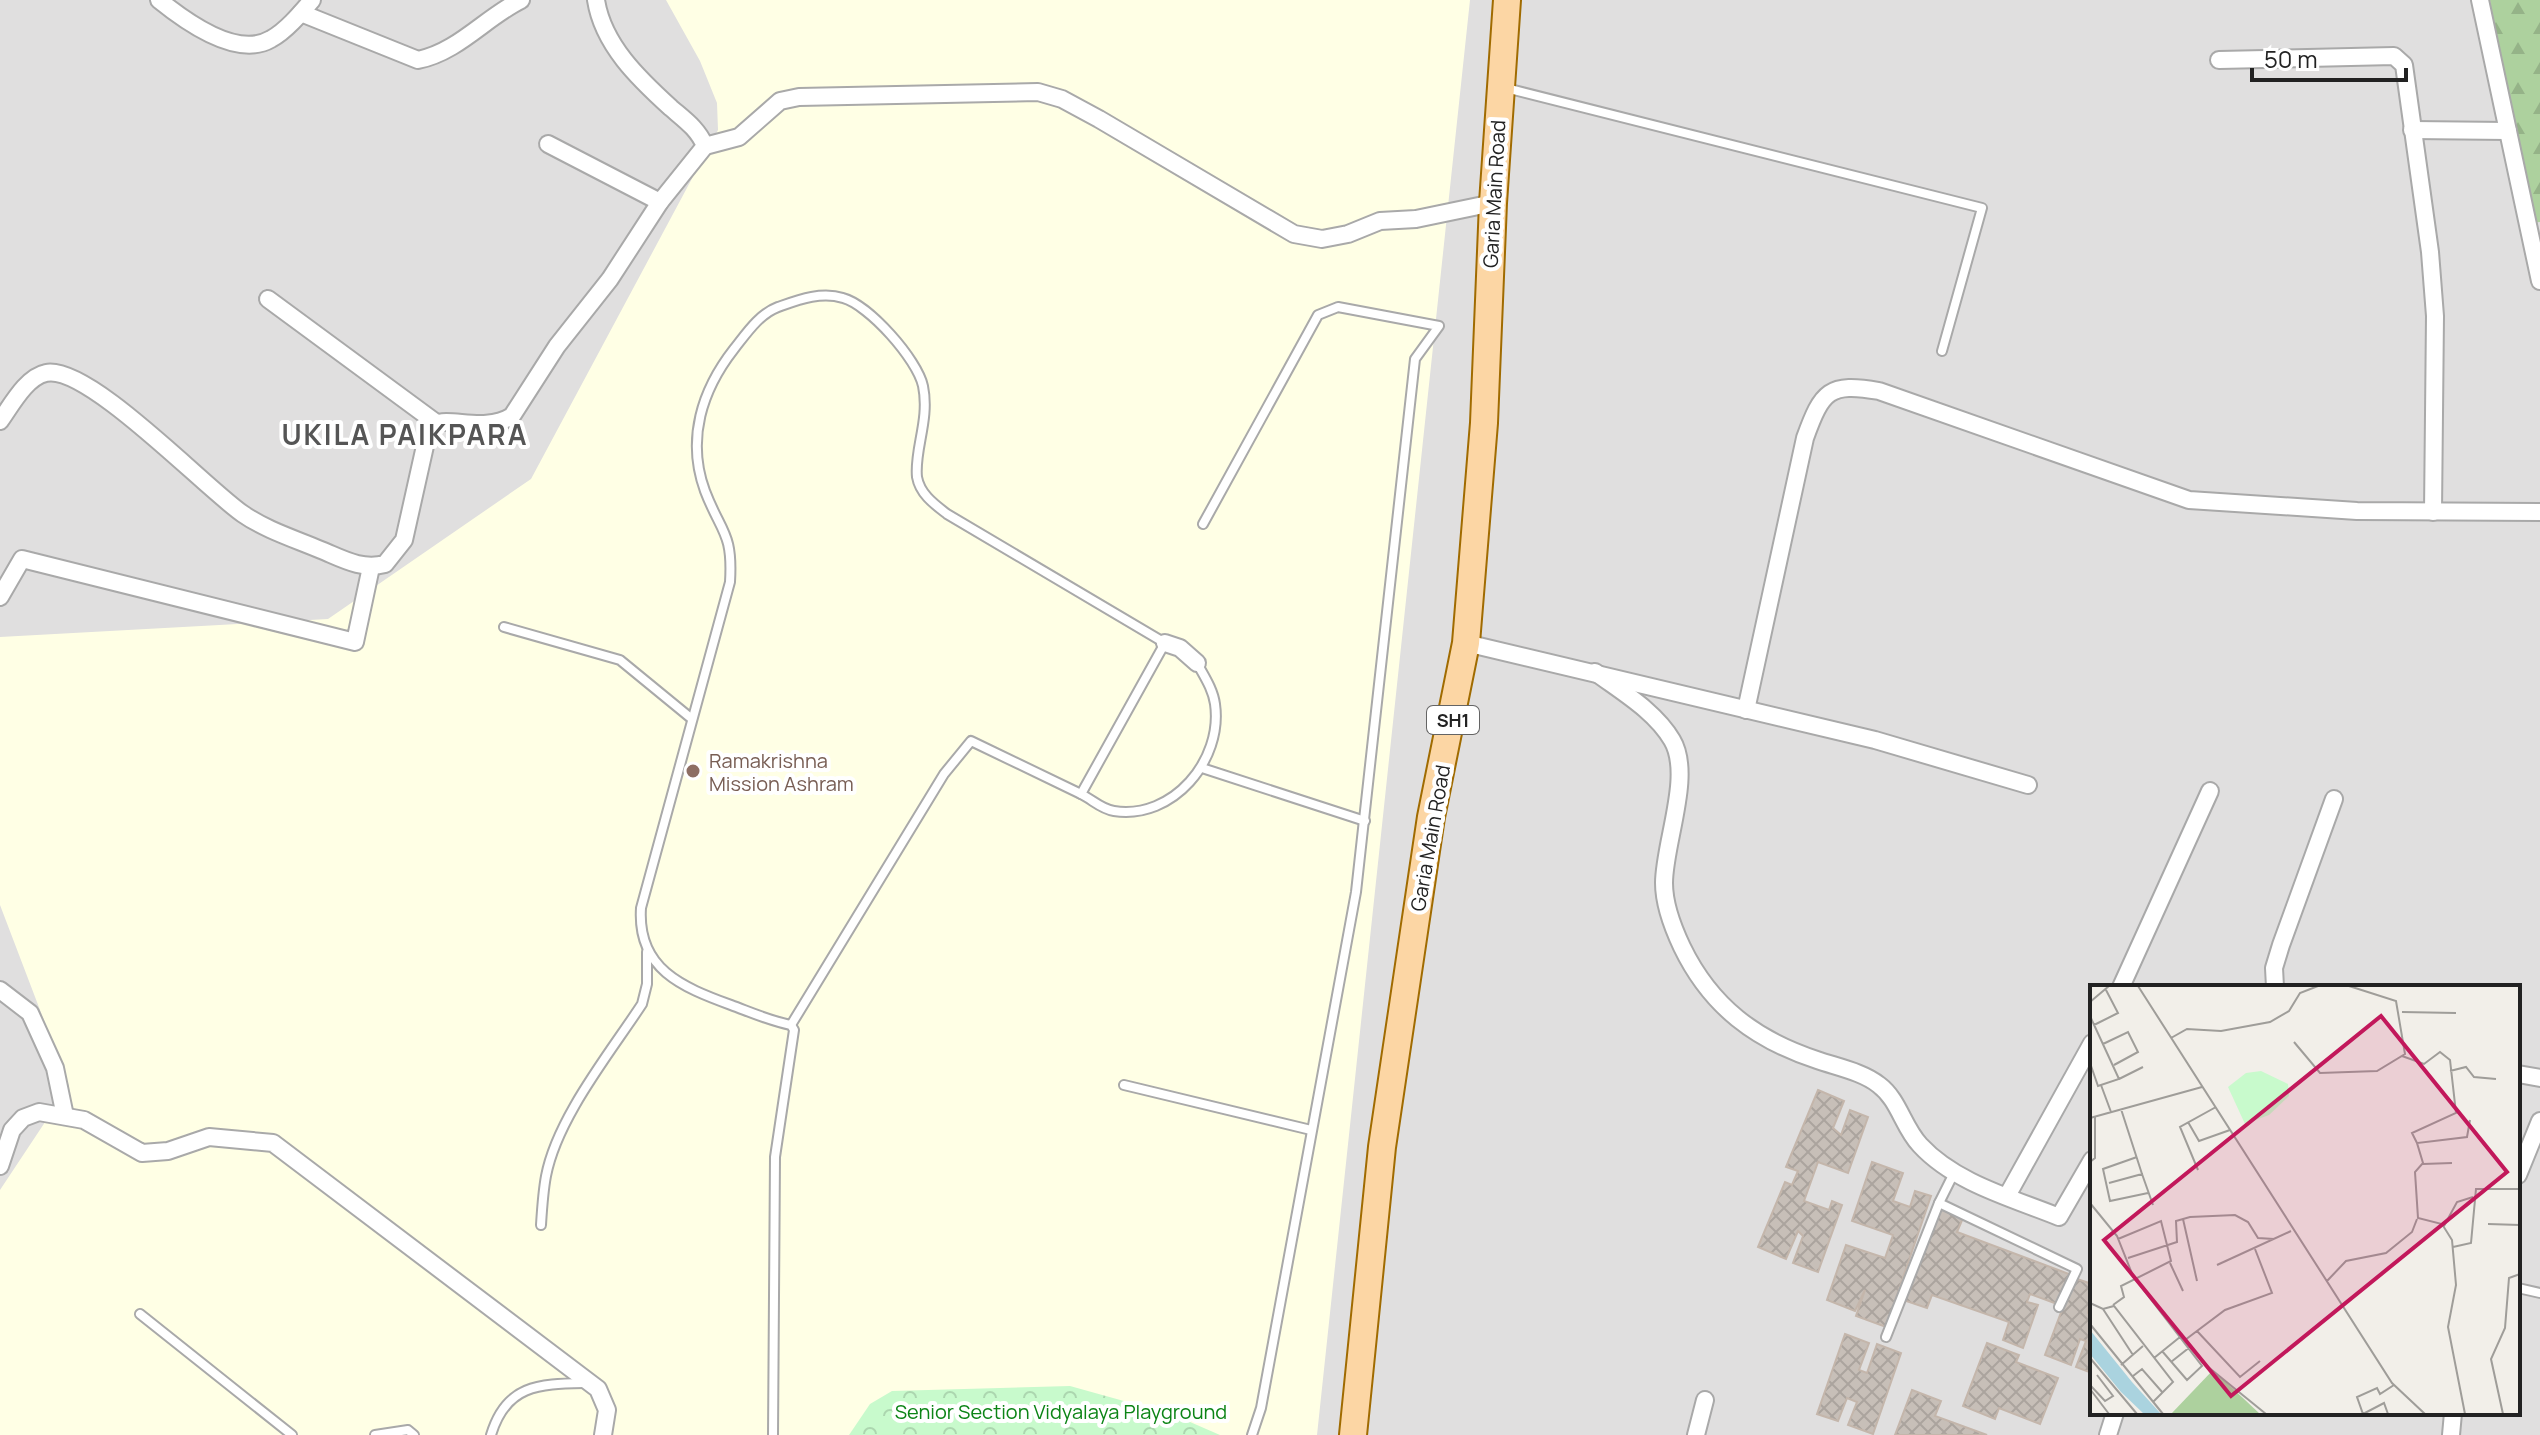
<svg xmlns="http://www.w3.org/2000/svg" width="2540" height="1435" font-family="Manrope,sans-serif">
<style>
.residential{fill:#e0dfdf;fill-rule:evenodd}
.education{fill:#ffffe5}
.forest{fill:url(#forest-firs)}
.park{fill:url(#park-crowns)}
.building{fill:url(#building-cross-hatch);stroke:#c4b6ab;stroke-width:2}
.lines{fill:none;stroke-linecap:round;stroke-linejoin:round}
.service-casing{stroke:#a9a9a9;stroke-width:12}
.minor-casing{stroke:#a9a9a9;stroke-width:20}
.primary-casing{stroke:#a06b00;stroke-width:30}
.service{stroke:#fff;stroke-width:8}
.minor{stroke:#fff;stroke-width:16}
.primary{stroke:#fcd6a4;stroke-width:26}
.education-dot{fill:#8d6e63;stroke:#fff;stroke-width:3}
.labels{text-anchor:middle;dominant-baseline:central;stroke-width:8;stroke-linejoin:round;paint-order:stroke}
.shield{fill:#fff;stroke:#646464;stroke-width:2}
.shield-label{font-size:18px;font-weight:bold;fill:#222}
.street-label{font-size:20px;fill:#222;stroke:#fff}
.education-label{font-size:20px;fill:#785e54;stroke:#fff;text-anchor:start}
.park-label{font-size:20px;fill:#0c8416;stroke:#fff}
.district-label{font-size:28px;font-weight:bold;letter-spacing:2px;fill:#555;stroke:#fff}
.inset-road{fill:none;stroke:#9f9d99;stroke-width:2}
.view{fill:#c2185b;fill-opacity:0.15;stroke:#c2185b;stroke-width:4}
.inset-edge{fill:none;stroke:#222;stroke-width:4}
</style>
<defs>
<pattern id="forest-firs" width="22" height="20" patternUnits="userSpaceOnUse" patternTransform="scale(2)"><rect width="22" height="20" fill="#add19e"/><path d="M5 1l3.5 6h-7zM16 11l3.5 6h-7z" fill="#95b388"/></pattern>
<pattern id="park-crowns" width="20" height="18" patternUnits="userSpaceOnUse" patternTransform="scale(2)"><rect width="20" height="18" fill="#c8facc"/><path d="M2 6a3 3 0 1 1 6 0M12 15a3 3 0 1 1 6 0" fill="none" stroke="#acd6af"/></pattern>
<pattern id="building-cross-hatch" width="8" height="8" patternUnits="userSpaceOnUse" patternTransform="scale(2)"><rect width="8" height="8" fill="#c7bfb8"/><path d="M0 0l8 8M0 8l8-8" fill="none" stroke="#aba49e"/></pattern>
</defs>
<rect width="100%" height="100%" fill="#f2efe9"/>
<path class="residential" d="M0,0H2540V1435H0ZM2092,987H2518V1413H2092Z"/>
<path class="education" d="M666,0H1470L1317,1435H0V1190L69,1086L0,905V637L328,619L531,479L718,130L717,103L700,61Z"/>
<path class="forest" d="M2490,0H2540V222L2522,224Z"/>
<path class="park" d="M1070,1386L1174,1415L1220,1435H849L870,1404L892,1391Z"/>
<g class="building">
<path d="M1818,1090L1844,1101L1833,1128L1841,1135L1850,1110L1868,1117L1848,1173L1818,1162L1804,1201L1829,1210L1832,1201L1842,1205L1818,1272L1793,1263L1803,1236L1798,1231L1786,1259L1758,1247L1785,1182L1792,1185L1798,1171L1786,1167Z"/>
<path d="M1872,1162L1903,1173L1893,1201L1910,1207L1915,1191L1931,1196L1886,1327L1856,1316L1865,1290L1855,1311L1827,1300L1846,1245L1885,1258L1893,1235L1852,1221Z"/>
<path d="M1940,1209L1963,1218L1957,1232L2069,1274L2057,1304L2030,1294L2027,1302L2038,1305L2023,1348L2003,1340L2009,1322L1932,1295L1927,1308L1903,1300Z"/>
<path d="M2074,1278L2092,1284L2088,1313L2092,1315V1373L2076,1367L2086,1341L2080,1339L2071,1365L2045,1355Z"/>
<path d="M1845,1334L1869,1343L1859,1370L1867,1373L1877,1344L1901,1353L1873,1434L1848,1425L1857,1402L1847,1398L1838,1421L1817,1414Z"/>
<path d="M1987,1343L2019,1355L2016,1362L2058,1378L2040,1424L1999,1408L1995,1419L1963,1406Z"/>
<path d="M1912,1390L1941,1401L1935,1416L1987,1435H1895Z"/>
</g>
<g class="lines">
<g class="service-casing">
<g id="service">
<path d="M1506,88L1982,208L1942,351"/>
<path d="M1203,524L1318,315L1338,307L1439,326L1415,359L1356,892L1261,1408L1252,1435"/>
<path d="M504,627L620,660L692,719"/>
<path d="M1202,768L1365,821"/>
<path d="M791,1025L944,774L971,741L1081,794"/>
<path d="M1124,1085L1311,1130"/>
<path d="M1954,1173L1939,1203L2077,1269L2059,1307"/>
<path d="M541,1225C542,1209 543,1192 546,1176C557,1118 610,1053 642,1004L647,984V952"/>
<path d="M2518,1288L2540,1293"/>
<path d="M140,1314L292,1435"/>
<path d="M1886,1337L1939,1203"/>
<path d="M375,1435L408,1430L414,1435"/>
<path d="M491,1435C506,1385 538,1384 584,1383"/>
<path d="M773,1435L775,1157L794,1030L791,1025C770,1021 750,1012 731,1005C682,987 637,969 641,908L730,582C733,532 721,533 705,491C686,439 702,390 734,349C746,334 759,314 778,307C798,300 821,291 843,298C869,305 917,359 923,386C930,420 914,450 917,477C920,494 934,504 947,514L1165,643L1081,794C1093,800 1101,809 1114,811C1173,820 1223,760 1215,704C1213,689 1204,676 1197,663"/>
</g>
</g>
<g class="minor-casing">
<g id="minor">
<path d="M159,0C185,21 237,59 271,39C286,31 301,13 312,0"/>
<path d="M2480,0L2540,281"/>
<path d="M301,13L418,60C458,52 486,17 521,0"/>
<path d="M2219,60L2394,56L2404,65L2430,252L2435,316L2433,512"/>
<path d="M2412,130L2508,131"/>
<path d="M548,144L660,202"/>
<path d="M705,146L739,137L780,101L799,97L1038,92L1062,99L1099,119L1294,234L1322,239L1348,234L1380,221L1416,219L1493,203"/>
<path d="M268,299L435,422"/>
<path d="M0,421C11,406 26,377 46,373C88,364 206,489 243,514C266,530 295,539 321,550C343,559 361,570 385,564L404,540L429,428C443,412 481,435 512,416L557,346L610,279L660,202L705,146C698,129 685,120 671,108C639,79 603,45 596,0"/>
<path d="M0,597L22,559L355,642L371,567"/>
<path d="M1165,643L1180,648L1197,663"/>
<path d="M1466,643L1875,740L2028,785"/>
<path d="M1595,672C1622,692 1655,711 1672,740C1693,775 1664,843 1664,883C1664,905 1673,928 1682,947C1711,1007 1756,1040 1817,1060C1837,1067 1863,1072 1879,1085C1899,1100 1903,1127 1920,1145C1955,1183 2012,1198 2059,1217L2092,1160"/>
<path d="M1746,710L1805,438C1822,391 1829,382 1879,391L2189,500L2357,511L2540,512"/>
<path d="M2121,987L2210,791"/>
<path d="M2275,987L2274,968L2281,945L2334,799"/>
<path d="M0,990L30,1013L55,1068L65,1116"/>
<path d="M2518,1074L2540,1078"/>
<path d="M0,1166L12,1130L23,1118L39,1112L84,1120L142,1153L168,1151L209,1137L273,1143L598,1389L607,1410L603,1435"/>
<path d="M2518,1175L2540,1121"/>
<path d="M2007,1196L2092,1043"/>
<path d="M1696,1435L1705,1400"/>
<path d="M2108,1435L2115,1413"/>
<path d="M2451,1435L2453,1413"/>
</g>
</g>
<g class="primary-casing">
<path id="primary" d="M1353,1435L1382,1147L1431,817L1466,643L1484,423L1493,203L1507,0"/>
</g>
<use href="#service" class="service"/>
<use href="#minor" class="minor"/>
<use href="#primary" class="primary"/>
</g>
<circle class="education-dot" cx="693" cy="771" r="8"/>
<g class="labels">
<rect class="shield" x="1427" y="706" width="52" height="28" rx="6"/>
<g class="shield-label">
<text x="1453" y="720">SH1</text>
</g>
<g class="street-label">
<text transform="translate(1494 194) rotate(-87)">Garia Main Road</text>
<text transform="translate(1430 838) rotate(-80)">Garia Main Road</text>
</g>
<g class="education-label">
<text x="709" y="760">Ramakrishna<tspan x="709" dy="23">Mission Ashram</tspan></text>
</g>
<g class="park-label">
<text x="1061" y="1411">Senior Section Vidyalaya Playground</text>
</g>
<g class="district-label">
<text x="405" y="434">UKILA PAIKPARA</text>
</g>
</g>
<g transform="translate(2090 985)">
<rect width="430" height="430" fill="#f2efe9"/>
<path d="M123,385L170,429H81Z" fill="#add19e"/>
<path d="M171,86L198,99L199,111L179,130L155,139L138,102L156,88Z" fill="#c8facc"/>
<path d="M0,345L42,397L71,429H54L31,407L0,369Z" fill="#aad3df"/>
<path class="inset-road" d="M48,1L302,398L335,429M0,17L19,1M312,27L366,28M0,31L29,94L8,101L0,78M4,40L28,28L16,5M81,53L97,44L131,46L180,37L199,26L210,8L228,1M204,57L230,88L287,86L315,69L306,16L259,1M13,59L38,47L48,67L24,80M312,71L334,79L350,67L360,75L366,128L322,148L327,158M360,86L376,82L384,92L406,94M29,94L53,82M11,100L21,127M0,133L112,102M98,137L109,156L140,145M47,172L13,184L20,216L58,208M0,177L5,173V132M333,179L362,178M108,185L90,142L126,122M52,189L63,220M19,198L52,189L31,124M0,218L27,251L43,291L112,381L97,395L72,366M93,234L107,296M398,239L430,240M354,241L367,217L383,212M363,262L381,258L386,204H430M38,273L87,257L86,236L100,232L145,230L158,237L168,253L184,254M80,278L93,306M127,280L201,246M237,296L256,276L296,268L322,247L327,234M0,318L13,324L24,321L83,397L63,417M23,320L34,312L31,301L81,276L71,236L28,254M13,324L43,370M0,339L73,429M107,346L150,392L170,376M95,355L135,325L182,308L165,264M0,373L47,429M64,373L90,352M81,377L100,362M112,377L176,429M31,380L53,361M43,391L52,384L73,408M0,400L15,416L23,411L7,390M0,404L19,429M298,429L294,418L273,429L267,412L287,403L290,409L304,400M375,429L358,342L366,300L362,255L352,239L328,233L325,187L333,178L327,158L377,152L380,135M413,429L401,374L415,343L419,293L430,289"/>
<path class="view" d="M291,31L417,187L141,411L14,255Z"/>
<rect width="430" height="430" class="inset-edge"/>
</g>
<path d="M2252 68v12h154v-12" fill="none" stroke="#222222" stroke-width="4"/>
<text x="2264" y="68" font-size="24" fill="#222222" stroke="#ffffff" stroke-width="6" paint-order="stroke">50 m</text>
</svg>
